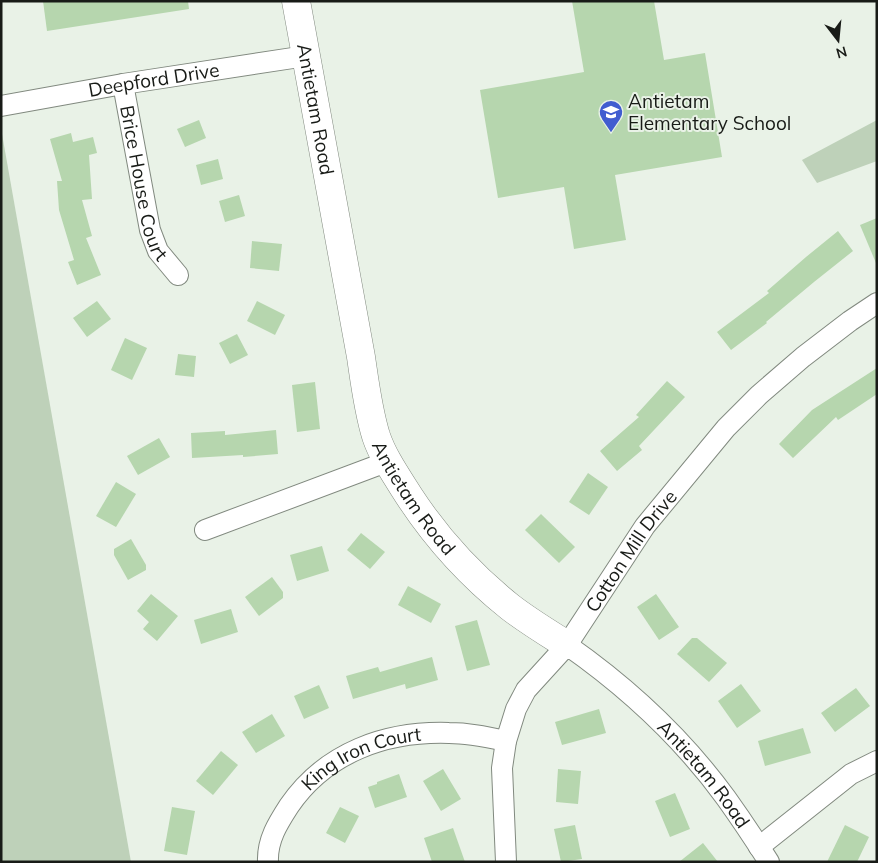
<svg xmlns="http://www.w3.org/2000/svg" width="878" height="863" font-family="Mulish,sans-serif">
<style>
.green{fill:#bed1b9}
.building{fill:#b6d6ae}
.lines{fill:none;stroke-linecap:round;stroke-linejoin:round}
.street-casing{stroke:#81897f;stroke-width:22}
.secondary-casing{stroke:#81897f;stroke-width:29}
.street{stroke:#fff;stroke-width:20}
.secondary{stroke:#fff;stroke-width:28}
.labels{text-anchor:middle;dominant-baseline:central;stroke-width:4;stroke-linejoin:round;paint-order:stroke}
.street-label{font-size:19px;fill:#181b17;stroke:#e9f2e7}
.poi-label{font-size:19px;fill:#181b17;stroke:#e9f2e7;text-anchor:start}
</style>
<rect width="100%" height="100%" fill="#e9f2e7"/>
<g class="green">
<path d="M877,120V161L817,183L802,160Z"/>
<path d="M1,134H2L131,862H1Z"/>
</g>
<g class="building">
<path d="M43,1H188L189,9L47,31Z"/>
<path d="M572,1H654L664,60L705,53L722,157L615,175L626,240L574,249L564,187L498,198L480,90L584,72Z"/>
<path d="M199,120L206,138L185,147L177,129Z"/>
<path d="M71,133L73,142L93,137L97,153L89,155L92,199L82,200L92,236L86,238L101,275L77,285L68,262L74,260L59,210L57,181H62L50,139Z"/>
<path d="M218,159L223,179L201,185L196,165Z"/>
<path d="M239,195L245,216L225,222L219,201Z"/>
<path d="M877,218V263H876L860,225Z"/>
<path d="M838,231L853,251L814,282L766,322L767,323L731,350L717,332L769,293L767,291L806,257Z"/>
<path d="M252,241L282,244L279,271L250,268Z"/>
<path d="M97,301L111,319L87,337L73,318Z"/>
<path d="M257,301L285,315L275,335L247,321Z"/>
<path d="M237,334L248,355L230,364L219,343Z"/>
<path d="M125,338L147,348L132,380L111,370Z"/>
<path d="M178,354L196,356L194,377L175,375Z"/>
<path d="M877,368V394L838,420L836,417L793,458L779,444L812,410Z"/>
<path d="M667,381L685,397L639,446L642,450L617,471L600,451L639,417L636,415Z"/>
<path d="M315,382L320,429L297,432L292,385Z"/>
<path d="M276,430L278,454L243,457V455L192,458L191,433L225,431V435Z"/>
<path d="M159,438L170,457L138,475L127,456Z"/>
<path d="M588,473L608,487L589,515L569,502Z"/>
<path d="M116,482L136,494L116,527L96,516Z"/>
<path d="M541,514L575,547L559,563L525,530Z"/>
<path d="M361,533L385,552L370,569L347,550Z"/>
<path d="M131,539L146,565V570L128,580L114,555V549Z"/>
<path d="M322,546L329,571L297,581L290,555Z"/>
<path d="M272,577L283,592V598L259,616L245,597Z"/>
<path d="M408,586L441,604L431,623L398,605Z"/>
<path d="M151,594L178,616L157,641L143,629L149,622L137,611Z"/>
<path d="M656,594L679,627L659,640L637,607Z"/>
<path d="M231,609L238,632L201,644L194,620Z"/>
<path d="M477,620L490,665L467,671L455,626Z"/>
<path d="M692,638H697L727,663L709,682L677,654Z"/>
<path d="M432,657L438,680L406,689L405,684L353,699L346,676L378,667L380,672Z"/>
<path d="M741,684L761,711L737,728L718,701Z"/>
<path d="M319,685L329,708L304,719L294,696Z"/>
<path d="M856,688L870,706L835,732L821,713Z"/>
<path d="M599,709L606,733L562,745L555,722Z"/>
<path d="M272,714L285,736L256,753L242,732Z"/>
<path d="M803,728L811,753L765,766L758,741Z"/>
<path d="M221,751L238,765L213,795L196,781Z"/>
<path d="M443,769L461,799L441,811L423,781Z"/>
<path d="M558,769L581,771L578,804L556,802Z"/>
<path d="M399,774L407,797L375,808L368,787L377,784V782Z"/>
<path d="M675,793L690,829L670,837L655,801Z"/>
<path d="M172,807L195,811L187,855L164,851Z"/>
<path d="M340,807L359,816L345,843L326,833Z"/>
<path d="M575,825L582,859L561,862L554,829Z"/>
<path d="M845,825L869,837L857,862H827Z"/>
<path d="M453,828L465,862H432L424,838Z"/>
<path d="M703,843L718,862H679Z"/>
</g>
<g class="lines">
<g class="street-casing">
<g id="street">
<path id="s1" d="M123,84L150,230L158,251L178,275"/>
<path id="s2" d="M1,106L123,84L306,56"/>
<path d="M205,530L389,461"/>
<path id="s3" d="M567,645C627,687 683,739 726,798C741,819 755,840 769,862"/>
<path d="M759,847L851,774L877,761"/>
<path id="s4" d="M268,862C267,840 278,823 289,806C326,752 386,731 449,733C469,733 487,737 506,741"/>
<path id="s5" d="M506,862L502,768L506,741L516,709L526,690L567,645L645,526L726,428L759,395L803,357L850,321L877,303"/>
</g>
</g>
<g class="secondary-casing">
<g id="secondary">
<path id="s6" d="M296,1L361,357C365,384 368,410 376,436C383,457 397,477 409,496C437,539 470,575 510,607C528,621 548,633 567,645"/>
</g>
</g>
<use href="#street" class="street"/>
<use href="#secondary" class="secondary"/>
</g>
<defs>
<g id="school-pin" transform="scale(1.25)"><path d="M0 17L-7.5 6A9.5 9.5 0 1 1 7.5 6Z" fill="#415dd0" stroke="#e9f2e7"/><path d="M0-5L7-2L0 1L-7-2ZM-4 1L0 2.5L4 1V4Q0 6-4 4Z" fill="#fff"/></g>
</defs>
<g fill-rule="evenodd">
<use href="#school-pin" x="611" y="112"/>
</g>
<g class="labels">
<g class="street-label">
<text stroke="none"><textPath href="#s2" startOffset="155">Deepford Drive</textPath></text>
<text stroke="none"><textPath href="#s6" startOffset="110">Antietam Road</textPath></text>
<text stroke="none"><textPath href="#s1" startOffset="101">Brice House Court</textPath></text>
<text stroke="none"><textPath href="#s6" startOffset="515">Antietam Road</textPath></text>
<text stroke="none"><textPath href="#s5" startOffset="351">Cotton Mill Drive</textPath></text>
<text stroke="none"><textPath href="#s4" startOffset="151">King Iron Court</textPath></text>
<text stroke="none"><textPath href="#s3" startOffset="189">Antietam Road</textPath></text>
</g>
<g class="poi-label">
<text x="628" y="101">Antietam<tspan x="628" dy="22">Elementary School</tspan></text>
</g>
</g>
<rect width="878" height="863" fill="none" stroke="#181b17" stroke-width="5"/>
<g transform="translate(838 40) rotate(164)" stroke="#e9f2e7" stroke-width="4" paint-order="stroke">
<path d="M0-4L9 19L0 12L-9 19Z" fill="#181b17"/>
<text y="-8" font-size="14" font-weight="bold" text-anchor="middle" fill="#181b17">N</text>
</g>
</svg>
